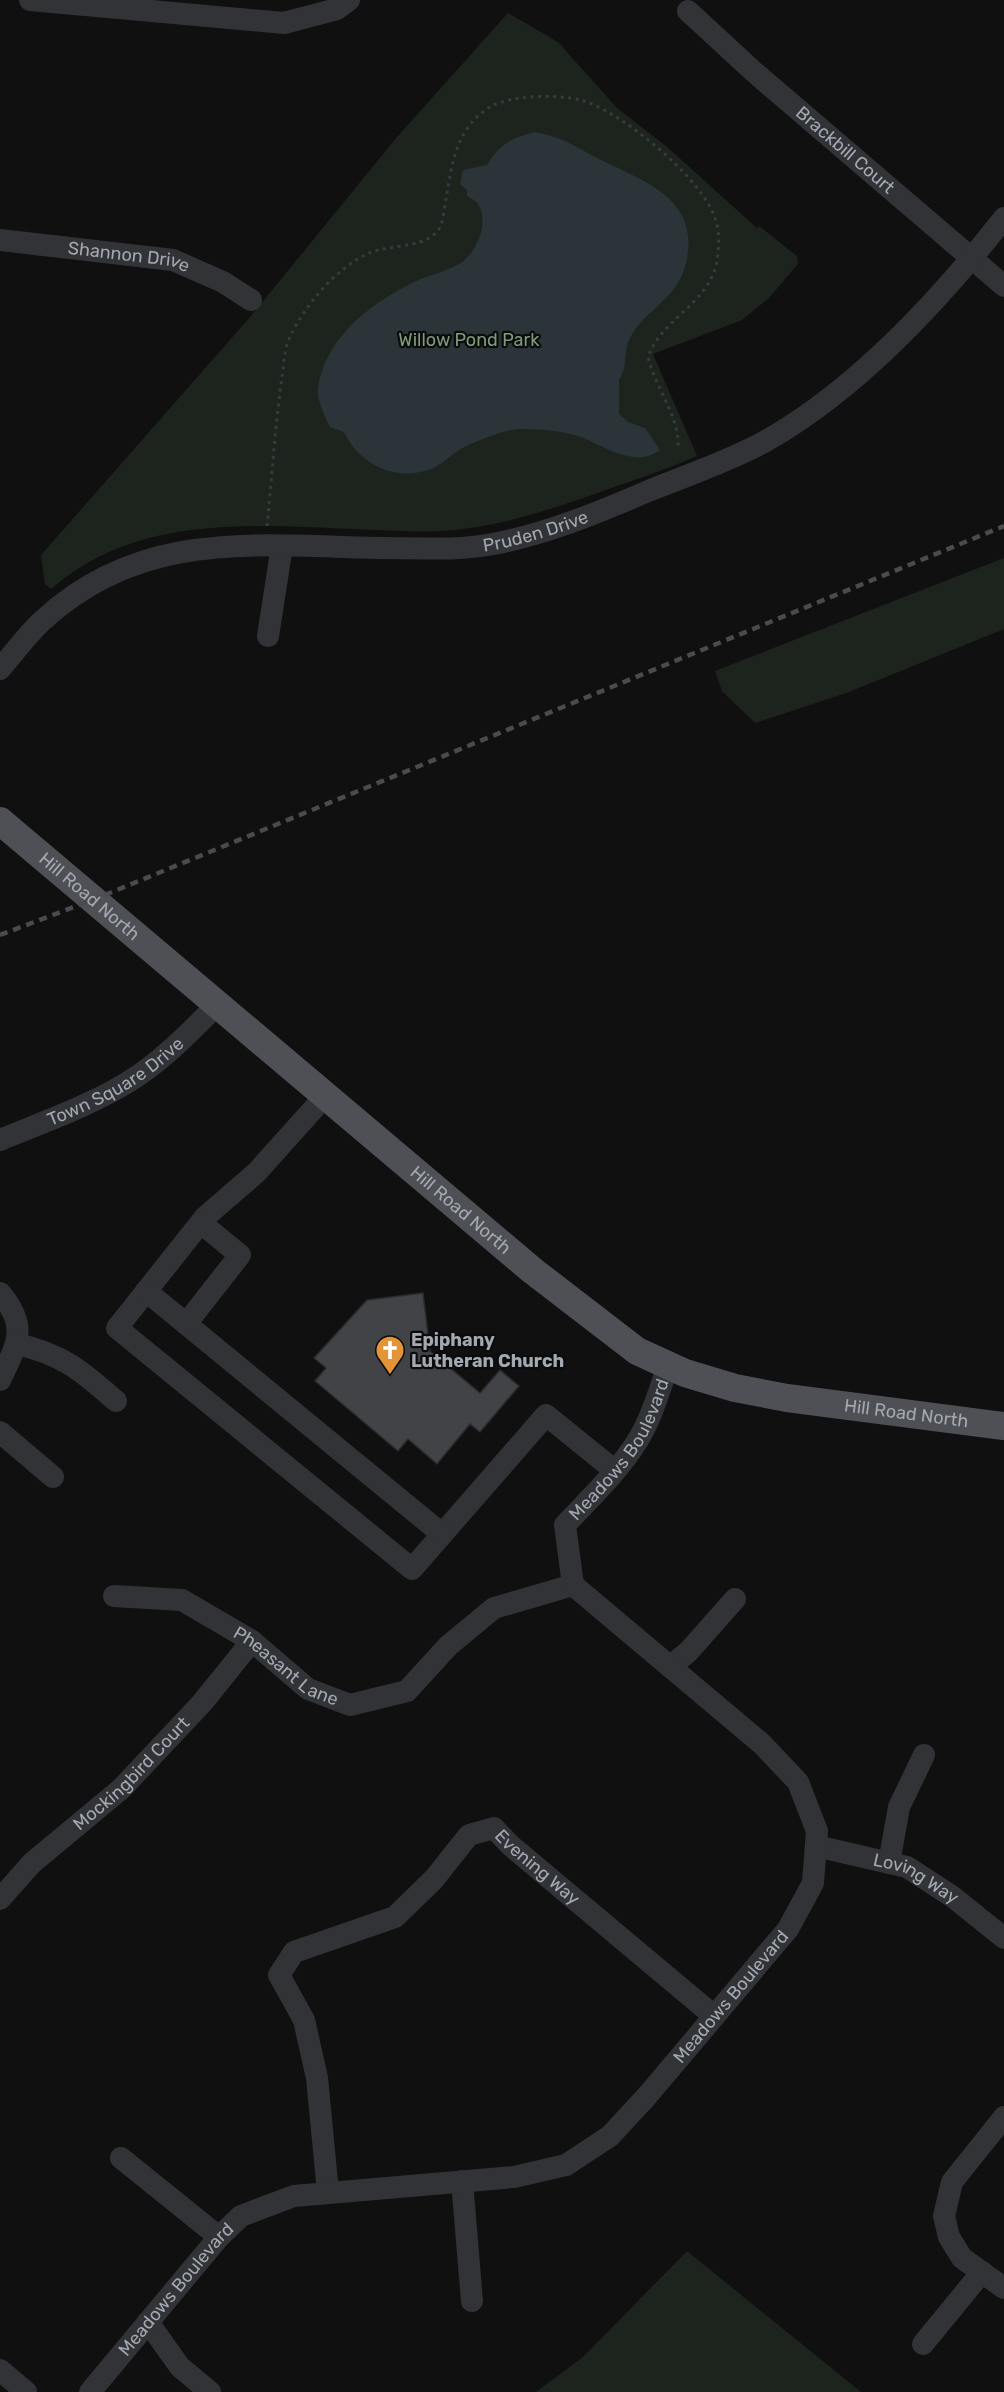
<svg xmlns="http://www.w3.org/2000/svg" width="1004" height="2392" font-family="Rubik,sans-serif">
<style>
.green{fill:#1d241d}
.water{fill:#2b3439}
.building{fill:#414347;stroke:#2a2b2d;stroke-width:1.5}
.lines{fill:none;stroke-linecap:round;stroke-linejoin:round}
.path{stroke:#383a3d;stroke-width:3;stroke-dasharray:3 4.5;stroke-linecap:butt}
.minor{stroke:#323336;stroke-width:22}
.major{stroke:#4e5055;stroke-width:28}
.rail{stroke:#494b4f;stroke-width:4.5;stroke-dasharray:8 6;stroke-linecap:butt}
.labels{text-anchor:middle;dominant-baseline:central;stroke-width:4.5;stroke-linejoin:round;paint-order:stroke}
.street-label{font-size:18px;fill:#a2a9b1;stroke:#0b0b0c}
.park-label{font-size:18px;fill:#7d9b7b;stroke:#0b0b0c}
.poi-label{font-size:18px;font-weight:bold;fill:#a2a9b1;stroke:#0b0b0c;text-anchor:start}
</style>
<rect width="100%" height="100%" fill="#101011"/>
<g class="green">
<path d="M508,13L558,42L617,108L666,146L757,228L759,226L797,256L798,264L769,298L742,320L653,354L697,456C667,469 635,480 603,491C557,507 512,523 463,529C435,533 405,531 377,530C265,526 141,510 51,589L45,584L41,555L251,316L397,137Z"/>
<path d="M1004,558V629L849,692L755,723L722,691L715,671Z"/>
<path d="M687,2251L861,2392H536L583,2357Z"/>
</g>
<path class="water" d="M534,132C564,137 575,147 601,160C649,183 705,202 684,270C675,299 643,312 630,338C622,354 629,364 619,380V414L628,422L645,428L660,450C638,467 609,450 588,440C570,431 540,429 520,429C509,428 468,444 459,450C450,456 439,467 428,470C394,481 359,464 344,432L330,427C325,416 316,399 318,387C326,339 366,307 408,285C424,276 443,273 459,264C476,255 490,222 478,204C476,200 471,199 467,196V190L460,184L463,170L487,165C499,144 512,138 534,132Z"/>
<path class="building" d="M423,1293L430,1351L480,1393L500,1370L519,1386L480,1432L470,1424L437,1464L408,1439L398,1451L315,1381L326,1368L314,1358L367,1300Z"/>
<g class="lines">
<path class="path" d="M267,526C272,477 275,426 282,377C284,366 284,350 289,339C305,305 335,269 369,253C389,244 429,249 440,227C444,219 444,208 446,199C452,163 456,128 490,107C510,95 557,94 580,100C619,109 703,179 715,218C720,231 719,247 717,261C709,304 662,318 648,357C655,388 680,416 678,448"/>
<g class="minor">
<path d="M30,0L284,23L337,9L349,0"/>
<path id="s1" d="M688,11L753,71L1004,286"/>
<path id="s2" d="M0,240L173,260L223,282L251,300"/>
<path d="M268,636L282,546"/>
<path id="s3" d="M0,669C14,653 27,635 42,621C142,528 258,546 383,548C419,548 457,551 493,544C546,534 597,513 646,492C685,476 727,462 764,442C857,390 939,301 1004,218"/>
<path d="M326,1095L257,1172L205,1217L117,1328L412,1569L546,1415L614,1470"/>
<path id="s4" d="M0,1140C46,1121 98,1103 139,1075C168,1055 193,1029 218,1004"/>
<path d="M146,1291L442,1534"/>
<path d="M0,1293C29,1327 17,1344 0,1380"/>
<path d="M186,1324L240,1255L201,1223"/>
<path d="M17,1344C62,1354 82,1371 116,1401"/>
<path d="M0,1432L53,1477"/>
<path id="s5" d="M114,1596L182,1600L252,1641L308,1689L350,1705L407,1691L448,1646L494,1608L573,1585"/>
<path d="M670,1667L689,1651L735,1599"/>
<path id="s6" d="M816,1846L907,1867L953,1897L1004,1938"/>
<path d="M889,1863L899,1807L924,1755"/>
<path id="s7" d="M0,1899L32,1863L121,1789L202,1703L252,1641"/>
<path d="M1004,2117L952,2182L944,2216L949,2237L962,2258L1004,2288"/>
<path d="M121,2158L219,2237"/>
<path d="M462,2181L472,2301"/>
<path id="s8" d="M328,2192L317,2078L304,2020L279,1975L294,1952L395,1917L434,1879L469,1835L494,1828L510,1845L714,2016"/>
<path d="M148,2322L180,2367L210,2392"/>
<path d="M923,2344L982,2272"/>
<path d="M0,2370L26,2392"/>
<path id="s9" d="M90,2392L219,2237L241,2216L294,2196L514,2177L566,2165L610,2136L647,2096L788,1929L813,1883L817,1831L798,1782L762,1744L573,1585L565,1525C590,1498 619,1471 638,1440C652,1417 659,1391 668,1366"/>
</g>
<path class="major" id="s10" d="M0,821L533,1271L637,1351L685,1373L735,1388L787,1398L1004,1426"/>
<path class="rail" d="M0,935L95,899L1004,526"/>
</g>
<defs>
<g id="church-pin" transform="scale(1.5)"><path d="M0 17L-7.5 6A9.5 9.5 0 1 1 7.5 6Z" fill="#e39437" stroke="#0b0b0c"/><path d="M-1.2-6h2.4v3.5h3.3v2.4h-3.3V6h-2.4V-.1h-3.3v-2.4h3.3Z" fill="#fff"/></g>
</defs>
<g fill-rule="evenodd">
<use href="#church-pin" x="390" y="1350"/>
</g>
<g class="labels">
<g class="street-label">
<text stroke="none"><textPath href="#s1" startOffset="210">Brackbill Court</textPath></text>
<text stroke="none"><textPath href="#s2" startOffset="130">Shannon Drive</textPath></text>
<text stroke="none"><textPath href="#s3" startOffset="578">Pruden Drive</textPath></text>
<text stroke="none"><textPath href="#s10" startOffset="117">Hill Road North</textPath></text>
<text stroke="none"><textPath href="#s4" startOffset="130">Town Square Drive</textPath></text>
<text stroke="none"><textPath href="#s10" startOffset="603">Hill Road North</textPath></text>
<text stroke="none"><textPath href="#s10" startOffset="1107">Hill Road North</textPath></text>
<text stroke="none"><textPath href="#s9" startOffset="1500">Meadows Boulevard</textPath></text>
<text stroke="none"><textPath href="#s5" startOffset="192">Pheasant Lane</textPath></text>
<text stroke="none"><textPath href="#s7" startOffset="182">Mockingbird Court</textPath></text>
<text stroke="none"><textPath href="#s8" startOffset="555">Evening Way</textPath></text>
<text stroke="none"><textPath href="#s6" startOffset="106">Loving Way</textPath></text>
<text stroke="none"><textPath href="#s9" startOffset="800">Meadows Boulevard</textPath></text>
<text stroke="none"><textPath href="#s9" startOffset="134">Meadows Boulevard</textPath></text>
</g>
<g class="park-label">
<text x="469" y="340">Willow Pond Park</text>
</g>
<g class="poi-label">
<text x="411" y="1340">Epiphany<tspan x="411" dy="21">Lutheran Church</tspan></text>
</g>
</g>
</svg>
